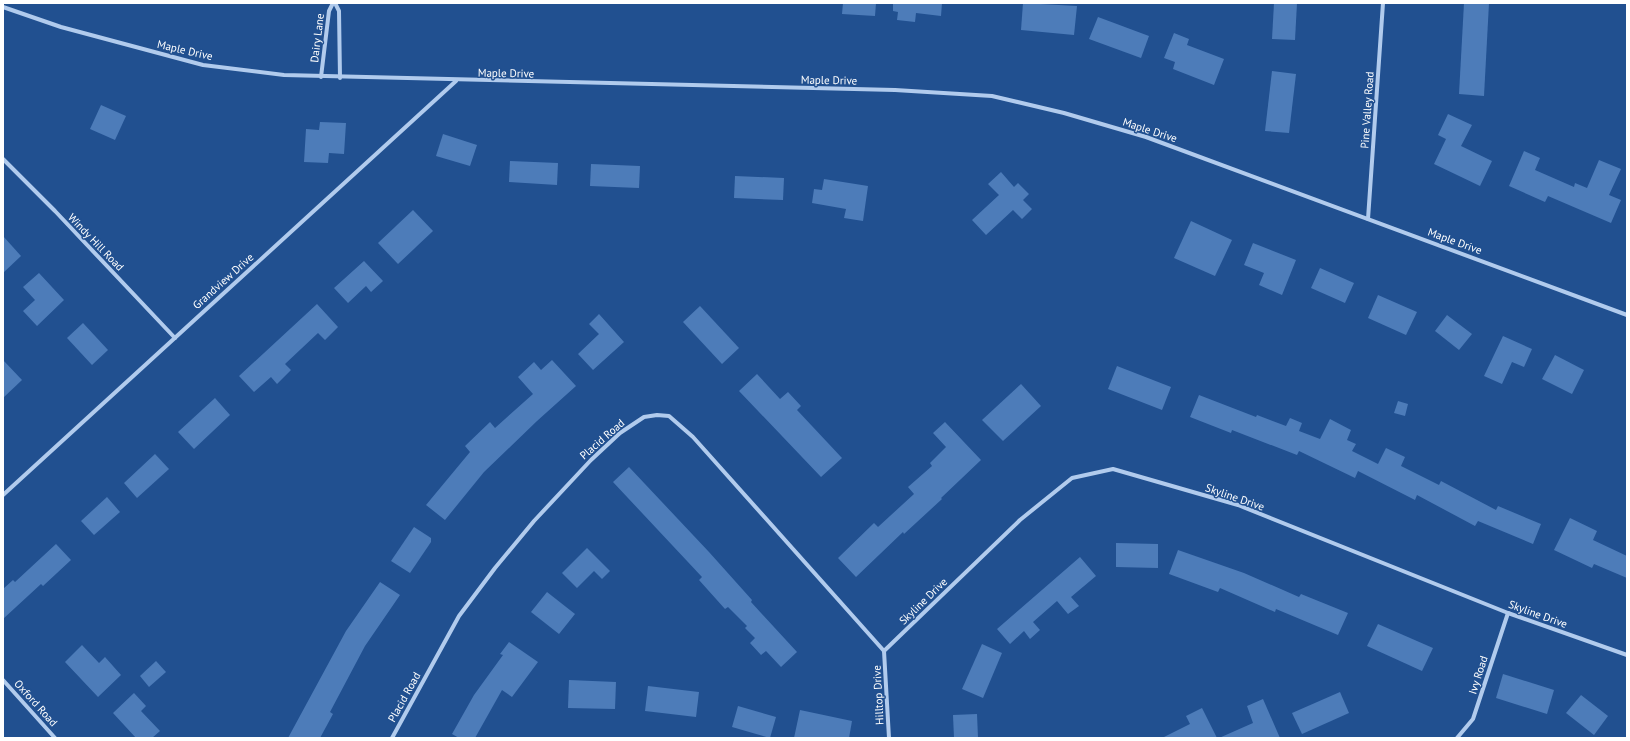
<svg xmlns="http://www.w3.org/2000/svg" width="1630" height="741" font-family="'PT Sans',sans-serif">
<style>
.building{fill:#4d7cb9}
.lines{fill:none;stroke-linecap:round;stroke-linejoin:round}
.minor{stroke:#b1cbed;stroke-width:4}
.labels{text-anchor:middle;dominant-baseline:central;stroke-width:3;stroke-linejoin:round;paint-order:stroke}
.street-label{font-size:11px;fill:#fff;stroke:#215090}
</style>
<rect width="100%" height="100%" fill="#215090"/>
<g class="building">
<path d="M843,3H876L875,16L842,14Z"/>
<path d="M893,3H942L941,16L916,13L915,22L897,20L898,12L893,11Z"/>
<path d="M1023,3L1077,6L1074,35L1021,30Z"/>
<path d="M1274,3H1297L1295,40L1272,39Z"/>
<path d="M1464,3H1489L1484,96L1459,94Z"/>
<path d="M1098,17L1149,36L1141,58L1089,39Z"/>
<path d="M1174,33L1189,39L1187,45L1224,59L1214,85L1173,69L1175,62L1164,58Z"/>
<path d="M1272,71L1296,74L1289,133L1265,131Z"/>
<path d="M101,105L126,116L115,140L90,129Z"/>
<path d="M1448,114L1472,125L1461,146L1492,161L1480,186L1434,164L1446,139L1438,135Z"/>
<path d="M320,122L346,123L344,154L329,153L328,163L304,162L306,129L319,130Z"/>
<path d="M443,134L477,145L470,166L436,156Z"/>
<path d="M1524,151L1540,158L1535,170L1574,187L1575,183L1587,188L1599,160L1621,169L1609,195L1621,200L1611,223L1548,196L1545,202L1509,186Z"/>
<path d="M510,161L558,163L557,185L509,182Z"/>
<path d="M591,164L640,166L639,188L590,186Z"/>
<path d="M1001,172L1014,187L1018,183L1029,194L1023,200L1032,209L1022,219L1013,210L986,235L972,220L999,195L988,184Z"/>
<path d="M735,176L784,178L783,200L734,198Z"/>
<path d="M824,179L868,186L863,221L844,218L846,209L812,203L814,189L822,190Z"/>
<path d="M413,210L433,231L398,264L378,243Z"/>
<path d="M1191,221L1232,240L1215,276L1174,258Z"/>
<path d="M3,236L21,256L3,273Z"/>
<path d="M1253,243L1296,260L1282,295L1259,285L1264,273L1244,265Z"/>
<path d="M364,261L383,281L371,292L366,286L348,303L334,288Z"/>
<path d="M1320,268L1354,283L1345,303L1311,288Z"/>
<path d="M39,273L64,300L37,326L23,311L35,300L23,287Z"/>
<path d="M1378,295L1417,312L1406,335L1368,318Z"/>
<path d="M317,304L338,327L325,340L318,333L285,364L291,370L277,384L271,377L254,392L239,376Z"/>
<path d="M700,306L739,348L722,364L683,322Z"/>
<path d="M599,314L624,342L593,370L578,354L599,334L589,324Z"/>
<path d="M1447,315L1472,334L1459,350L1435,331Z"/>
<path d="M83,323L108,350L92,365L67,338Z"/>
<path d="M1503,336L1532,349L1524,367L1512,362L1502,384L1484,376Z"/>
<path d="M1555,355L1584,370L1572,394L1542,379Z"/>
<path d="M3,360L22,380L3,398Z"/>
<path d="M552,360L576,386L537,421L484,472L445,520L426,505L470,452L465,446L490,422L495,428L533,394L518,377L534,362L541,370Z"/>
<path d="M1117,366L1171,387L1162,410L1108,389Z"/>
<path d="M757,374L780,399L788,392L801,406L797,410L842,458L821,477L739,391Z"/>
<path d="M1021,384L1041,406L1003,441L982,420Z"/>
<path d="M1199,395L1256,417L1257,415L1286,426L1290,418L1302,423L1299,431L1320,439L1330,419L1351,430L1347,440L1356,444L1352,451L1378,464L1386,448L1405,457L1401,466L1439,485L1441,481L1496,510L1498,506L1541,524L1533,544L1478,521L1475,526L1417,495L1415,500L1358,471L1355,478L1299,451L1297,455L1232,430L1231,433L1190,417Z"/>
<path d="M215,398L230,415L194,449L178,432Z"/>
<path d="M1398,401L1408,404L1405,416L1394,413Z"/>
<path d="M945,422L981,460L941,498L942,499L904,534L903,532L856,577L838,558L874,523L878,527L914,494L908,487L932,466L930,463L946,447L933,433Z"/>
<path d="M155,454L169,469L137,498L124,483Z"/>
<path d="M629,467L709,552L752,600L751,602L797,652L781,667L766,651L761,655L750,643L755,638L745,628L747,626L728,607L725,609L699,580L702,577L613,482Z"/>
<path d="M107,497L120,512L94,535L81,521Z"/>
<path d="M1570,518L1597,531L1593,540L1627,556V578L1594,564L1592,568L1554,550Z"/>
<path d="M414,527L431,538V542L410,573L391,561Z"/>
<path d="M1116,543L1158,544V568L1116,567Z"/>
<path d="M56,544L71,560L43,586L41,584L3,619V589L13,580L15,582Z"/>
<path d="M587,548L610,571L602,579L594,571L577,588L562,573Z"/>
<path d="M1178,550L1244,573L1299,597L1301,594L1348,613L1338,635L1276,609L1275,612L1220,588L1218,592L1169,574Z"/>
<path d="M1080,557L1096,576L1071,597L1079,606L1068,614L1057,601L1033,622L1040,630L1030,639L1024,631L1010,644L997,629Z"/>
<path d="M380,582L400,595L365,646L330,712L333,714L320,738H288L346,631Z"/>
<path d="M547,592L575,614L559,634L531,612Z"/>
<path d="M1378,624L1433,648L1422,671L1367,646Z"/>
<path d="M509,642L538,662L512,697L502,690L475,738H459L452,734L474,695L503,655L500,654Z"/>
<path d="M982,644L1002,653L983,698L962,689Z"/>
<path d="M82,645L99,663L105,657L121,675L98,697L65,662Z"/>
<path d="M156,661L166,672L149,687L140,676Z"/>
<path d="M1503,674L1554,690L1547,714L1496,698Z"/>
<path d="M569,680L616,682L615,709L568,708Z"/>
<path d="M648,686L699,692L696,717L645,711Z"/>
<path d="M1340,692L1349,713L1302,734L1292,713Z"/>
<path d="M134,693L146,706L141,711L160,731L152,738H136L113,713Z"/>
<path d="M1581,695L1608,716L1594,735L1566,713Z"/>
<path d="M1263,699L1280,738H1219L1253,723L1247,706Z"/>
<path d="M738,706L776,717L770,738L732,727Z"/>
<path d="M1202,708L1217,738H1162L1190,724L1186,716Z"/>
<path d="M800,710L852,721L849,738H794Z"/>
<path d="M977,714L978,738H954L953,715Z"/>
</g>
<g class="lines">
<g class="minor">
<path d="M335,3L339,11L340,78"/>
<path d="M3,7L61,27L203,65L284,75L895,90L992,96L1064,113L1146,137L1627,315"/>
<path d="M321,77L329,11L333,3"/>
<path d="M3,159L55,211L175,338"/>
<path d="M1368,219L1383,3"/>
<path d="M3,495L456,81"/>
<path d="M884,651L1020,520L1072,478L1113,469L1238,505L1508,613L1627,655"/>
<path d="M884,651L889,738"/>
<path d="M3,680L55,738"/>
<path d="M392,738L459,616L495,568L534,521L591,460L620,433L644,417L657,415L669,416L693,437L884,651"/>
<path d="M1457,738L1473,719L1508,613"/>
</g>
</g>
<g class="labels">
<g class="street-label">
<text transform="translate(317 38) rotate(-83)">Dairy Lane</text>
<text transform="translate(185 50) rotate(13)">Maple Drive</text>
<text transform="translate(506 73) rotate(1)">Maple Drive</text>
<text transform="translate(829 80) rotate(1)">Maple Drive</text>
<text transform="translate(1367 110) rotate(-86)">Pine Valley Road</text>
<text transform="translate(1150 130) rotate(18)">Maple Drive</text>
<text transform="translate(1455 241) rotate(20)">Maple Drive</text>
<text transform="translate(96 242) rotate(46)">Windy Hill Road</text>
<text transform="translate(223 281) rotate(-42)">Grandview Drive</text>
<text transform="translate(602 439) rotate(-41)">Placid Road</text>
<text transform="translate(1235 497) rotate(19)">Skyline Drive</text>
<text transform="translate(923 601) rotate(-44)">Skyline Drive</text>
<text transform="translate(1538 614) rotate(20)">Skyline Drive</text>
<text transform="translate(1478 675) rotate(-72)">Ivy Road</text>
<text transform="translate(878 695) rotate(-93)">Hilltop Drive</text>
<text transform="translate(404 697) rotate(-61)">Placid Road</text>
<text transform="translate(36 703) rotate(48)">Oxford Road</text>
</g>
</g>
<rect width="1630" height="741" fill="none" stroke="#ffffff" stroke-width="8"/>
</svg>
